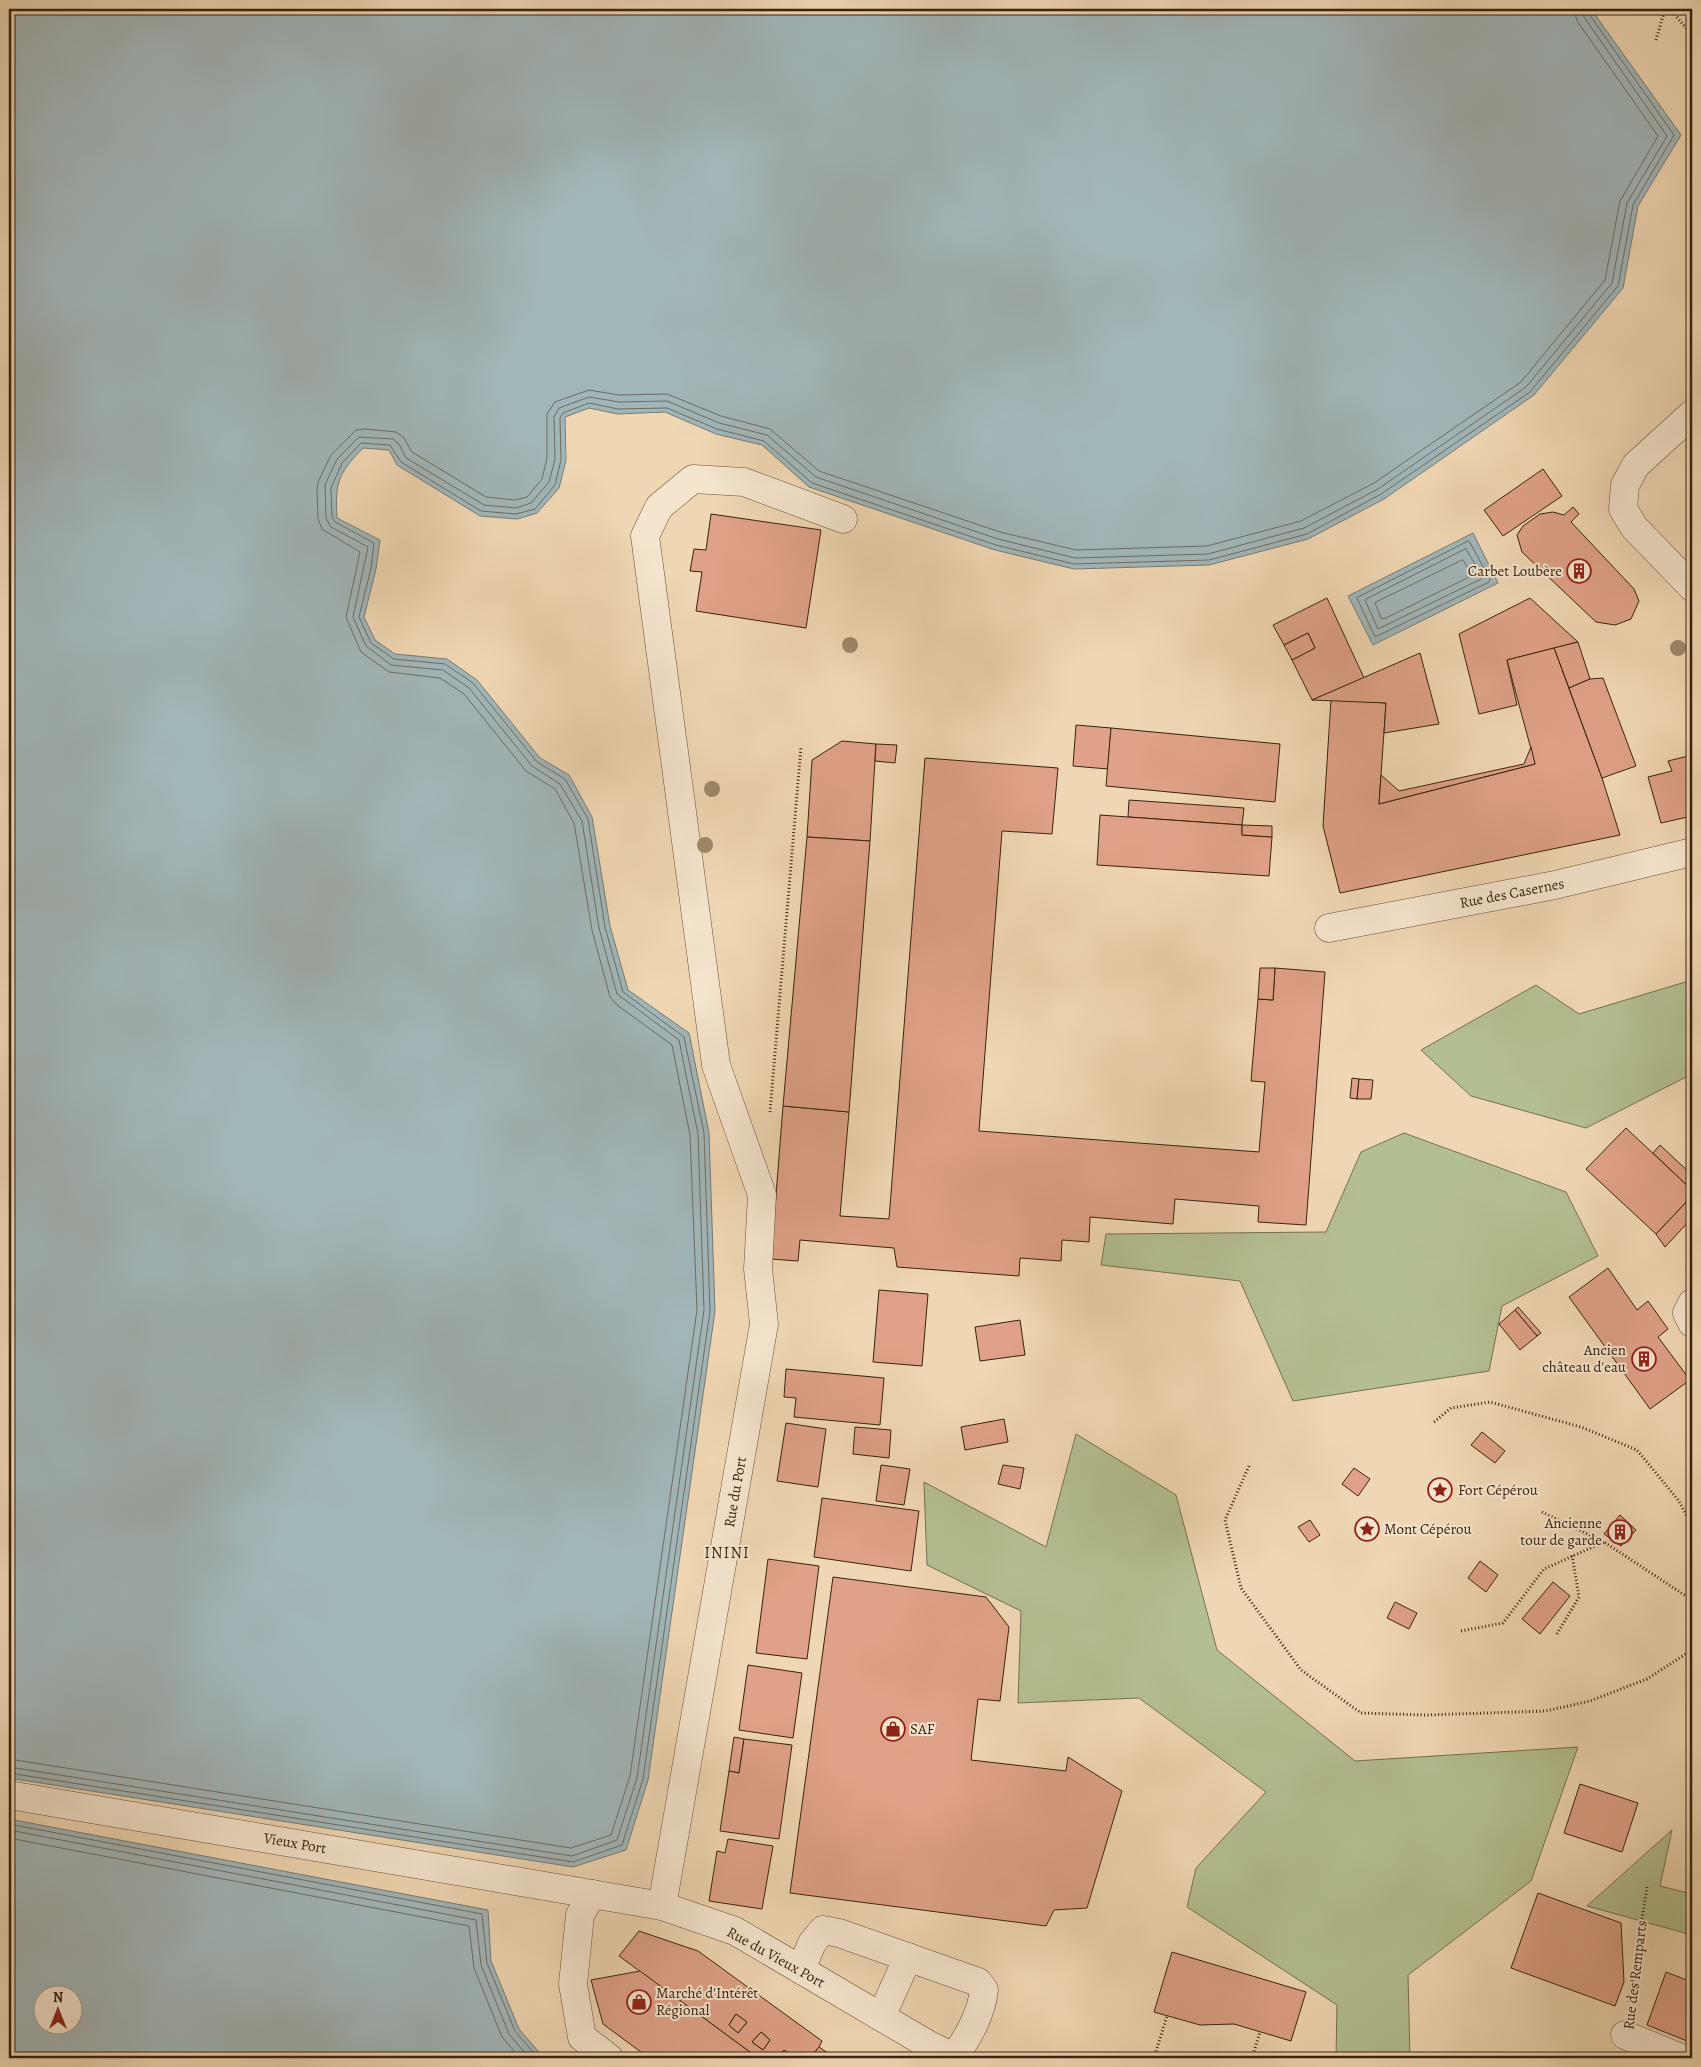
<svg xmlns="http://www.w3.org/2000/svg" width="1701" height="2067" font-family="Alegreya,serif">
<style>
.green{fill:#b4bf91;stroke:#767050}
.water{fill:#a1b6b9;stroke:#777b75;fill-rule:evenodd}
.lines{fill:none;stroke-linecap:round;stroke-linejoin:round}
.shore{stroke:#6d6c64;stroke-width:1}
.building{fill:#dfa187;stroke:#39220e;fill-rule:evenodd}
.minor-casing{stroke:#674f37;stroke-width:29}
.path{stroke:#39220e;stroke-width:3;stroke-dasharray:1 2.5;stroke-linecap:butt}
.minor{stroke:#f5e5ce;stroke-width:28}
.tree{fill:#9c896a}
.labels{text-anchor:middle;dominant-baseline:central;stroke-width:4;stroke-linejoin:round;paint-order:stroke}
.poi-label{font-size:15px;fill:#39220e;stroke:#f5e5ce;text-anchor:start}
.street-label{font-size:15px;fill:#39220e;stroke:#f5e5ce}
.neighbourhood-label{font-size:16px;letter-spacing:1px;fill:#39220e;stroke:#f5e5ce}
</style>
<rect width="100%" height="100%" fill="#f0d7b3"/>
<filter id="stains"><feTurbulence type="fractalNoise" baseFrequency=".004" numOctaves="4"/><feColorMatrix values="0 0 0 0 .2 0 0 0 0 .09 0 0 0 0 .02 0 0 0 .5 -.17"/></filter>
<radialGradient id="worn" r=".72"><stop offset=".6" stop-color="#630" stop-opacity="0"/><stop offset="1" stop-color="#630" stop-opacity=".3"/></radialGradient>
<g class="green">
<path d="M1692,980V1074L1586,1128L1471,1096L1421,1050L1536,985L1579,1014Z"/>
<path d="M1404,1133L1566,1192L1598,1256L1502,1306L1489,1371L1293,1401L1240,1281L1101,1265L1106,1234L1326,1232L1361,1152Z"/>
<path d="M1076,1434L1176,1495L1217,1650L1355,1761L1578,1747L1531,1881L1408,1975L1410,2058H1336L1337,2005L1187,1907L1196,1868L1266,1792L1139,1698L1018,1703L1021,1611L927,1565L924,1482L1046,1547Z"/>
<path d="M1672,1830L1660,1886L1692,1894V1935L1587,1906Z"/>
</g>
<g class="water">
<path d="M9,9H1591L1681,135L1638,206L1623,288L1534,395L1384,499L1308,539L1209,565L1074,569L995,550L809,487L762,445L716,434L665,412L618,414L589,408L565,417L566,460L559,488L537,513L517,519L480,516L397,465L389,450L363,448C338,474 335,482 337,518L380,540L376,569L364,617L375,640L395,654L447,659L477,680L540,758L569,775L592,817L610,926L628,990L689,1033L709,1133L715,1311L648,1780L626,1850L573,1867L9,1778Z"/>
<path d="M1473,533L1498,583L1373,645L1348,596Z"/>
<path d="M9,1819L488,1910L491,1961L519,2029L544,2058H9ZM42,1994H72V2024H42Z"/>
</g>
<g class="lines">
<g class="shore">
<path d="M1469,541L1490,579L1489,582L1375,637L1357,598Z"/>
<path d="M1466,549L1482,576L1481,579L1378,629L1365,600Z"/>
<path d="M1463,560L1471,573V576L1384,619L1381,618L1375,603Z"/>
<path d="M9,1759L571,1848L611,1835L630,1776L697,1310L690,1135L672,1045L617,1005L610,997L592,930L574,823L555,789L526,771L464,694L440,678L389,672L361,652L346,617L360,552L322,529L318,519L317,490L318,482L331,455L356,430L365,429L396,432L404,438L412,452L486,497L515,500L527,497L542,479L547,458V414L555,402L589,390L619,395L667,394L721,416L770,429L819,471L1000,532L1076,550L1207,546L1301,521L1374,483L1521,382L1605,280L1620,201L1658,136L1577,21L1574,9"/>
<path d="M9,1767L572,1856L617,1840L637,1778L704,1310L698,1134L679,1040L617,994L599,928L582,821L560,784L532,766L469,688L443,670L391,665L366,646L353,617L368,547L331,527L326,518L325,485L337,459L359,437L393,439L399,444L406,458L484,505L516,508L531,503L549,482L555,459L554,417L559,408L589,397L619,402L667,401L719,423L767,435L816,477L998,539L1075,558L1208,554L1304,528L1378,489L1526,387L1612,283L1627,203L1667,136L1584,17L1581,9"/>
<path d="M9,1773L573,1862L622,1845L643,1779L710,1311L704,1133L684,1037L623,992L605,927L588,819L565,779L537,762L473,683L445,664L394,659L371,643L359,617L371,568L374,543L335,522L332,517L331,488L342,463L361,443L390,445L401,462L481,511L516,514L535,509L555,485L561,460L560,418L563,413L589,403L618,409L667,408L717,429L764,441L812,483L996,545L1074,564L1209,560L1307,534L1381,494L1530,392L1618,286L1633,205L1674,135L1589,14L1588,9"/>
<path d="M9,1824L482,1914L487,1963L515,2031L538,2058"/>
<path d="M9,1830L476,1920L481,1965L509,2034L529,2058"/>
<path d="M9,1838L469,1926L474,1968L502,2037L520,2058"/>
</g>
</g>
<g class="building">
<path d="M1543,469L1562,496L1503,536L1484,510Z"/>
<path d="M1573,507L1579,514L1571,522L1634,589L1639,601L1631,619L1615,625L1596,622L1522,552L1517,535L1523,526L1540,514L1553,512L1564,515Z"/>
<path d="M711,514L821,530L806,628L696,611L702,572L690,571L694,549L706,550Z"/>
<path d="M1327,598L1364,678L1312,700L1292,660L1315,648L1308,633L1284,645L1273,625Z"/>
<path d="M1530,598L1578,642L1507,660L1517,705L1479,714L1459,634Z"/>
<path d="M1308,633L1315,648L1292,660L1284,645Z"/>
<path d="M1578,642L1590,679L1569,688L1554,648Z"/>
<path d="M1554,648L1602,778L1620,835L1340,893L1323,826L1331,699L1386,703L1379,804L1535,764L1507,660Z"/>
<path d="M1420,653L1439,724L1384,733L1386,703L1312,700Z"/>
<path d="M1603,678L1636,766L1602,778L1569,688L1590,679Z"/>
<path d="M1076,725L1111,728L1108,769L1073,766Z"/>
<path d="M1111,728L1280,744L1275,802L1106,786Z"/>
<path d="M842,741L876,744L870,841L807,837L812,760Z"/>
<path d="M876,744L897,745L895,763L875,761Z"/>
<path d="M1531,747L1535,764L1379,804L1381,775L1399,791L1524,764Z"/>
<path d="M1692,755V816L1661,823L1648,777L1672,771L1668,761Z"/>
<path d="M925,758L1058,768L1052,834L1002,831L979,1131L1259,1152L1265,1082L1251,1081L1258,999L1273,1000L1275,968L1325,972L1306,1225L1258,1222L1259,1206L1175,1199L1173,1224L1090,1217L1089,1242L1062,1240L1061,1261L1020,1258L1019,1276L897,1267L894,1248L800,1240L798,1261L771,1259L783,1106L849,1112L840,1216L889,1219Z"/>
<path d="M1129,800L1244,808L1242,825L1128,817Z"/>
<path d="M1100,815L1242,825V835L1272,837L1269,876L1097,865Z"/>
<path d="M1242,825L1272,826V837L1242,835Z"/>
<path d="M807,837L870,841L849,1112L783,1106Z"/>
<path d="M1260,968H1275L1273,1000L1258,999Z"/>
<path d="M1352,1078L1359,1079L1357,1099L1350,1098Z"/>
<path d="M1359,1079L1373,1080L1371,1099H1357Z"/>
<path d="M1626,1128L1692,1190V1196L1656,1234L1586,1169Z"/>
<path d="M1660,1145L1692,1175V1190L1653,1153Z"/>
<path d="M1692,1196V1218L1665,1247L1656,1234Z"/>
<path d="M1608,1268L1637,1310L1648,1301L1668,1329L1658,1337L1690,1380L1650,1409L1569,1297Z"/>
<path d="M879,1290L928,1294L922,1366L873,1362Z"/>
<path d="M1518,1307L1541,1333L1537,1336L1515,1310Z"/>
<path d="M1515,1310L1537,1336L1520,1350L1499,1324Z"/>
<path d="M1020,1320L1025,1355L980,1361L975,1327Z"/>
<path d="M786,1369L884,1378L880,1425L794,1417L796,1398L784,1397Z"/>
<path d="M1004,1419L1008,1442L965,1450L961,1427Z"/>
<path d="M786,1423L826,1429L818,1487L777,1481Z"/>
<path d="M855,1427L891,1430L889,1458L853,1454Z"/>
<path d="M1482,1432L1505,1451L1495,1463L1471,1445Z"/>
<path d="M881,1465L910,1469L904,1505L876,1501Z"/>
<path d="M1003,1465L1024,1468L1020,1489L998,1484Z"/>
<path d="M1354,1468L1370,1479L1358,1496L1342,1484Z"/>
<path d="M822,1498L919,1511L911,1571L814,1557Z"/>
<path d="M1620,1515L1636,1530L1621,1546L1604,1534Z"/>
<path d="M1310,1520L1320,1535L1309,1542L1298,1527Z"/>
<path d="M768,1559L819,1566L807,1659L756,1653Z"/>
<path d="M1480,1561L1498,1575L1486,1592L1468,1578Z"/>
<path d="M833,1577L986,1597L1009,1627L1000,1701L978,1699L971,1760L1066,1771L1068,1757L1122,1791L1087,1908L1054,1910L1046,1926L790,1893Z"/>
<path d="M1553,1582L1570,1596L1540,1634L1522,1619Z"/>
<path d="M1395,1602L1417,1613L1409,1629L1387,1618Z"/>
<path d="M748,1665L802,1673L793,1738L739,1730Z"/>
<path d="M734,1737L744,1739L739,1773L729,1771Z"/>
<path d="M744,1739L792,1745L779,1839L720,1831L729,1771L739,1773Z"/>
<path d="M1580,1784L1638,1803L1622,1852L1564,1833Z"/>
<path d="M728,1839L773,1846L762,1909L709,1901L717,1851L725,1853Z"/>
<path d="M1538,1893L1621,1923L1624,1982L1615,2006L1511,1968Z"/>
<path d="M639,1931L698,1951L822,2041L819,2047L810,2058H794L784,2050L778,2058H758L619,1956ZM736,2014L747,2022L738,2033L729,2025ZM761,2032L770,2040L763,2050L752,2042Z"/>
<path d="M1172,1952L1306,1992L1291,2041L1234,2024L1200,2025L1154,2012Z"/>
<path d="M640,1971L758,2058H649L603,2024L591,1980Z"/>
<path d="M1666,1972L1692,1982V2043L1647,2025Z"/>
<path d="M736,2014L747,2022L738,2033L729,2025Z"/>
<path d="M761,2032L770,2040L763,2050L752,2042Z"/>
<path d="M819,2047L835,2058H810Z"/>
<path d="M784,2050L794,2058H778Z"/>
</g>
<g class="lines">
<g class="minor-casing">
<g id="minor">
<path d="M1692,414L1636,465L1625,485L1623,509L1634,527L1692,587"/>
<path d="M1329,928L1555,885L1692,852"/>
<path d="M1692,1303L1687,1313L1692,1323"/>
<path d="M9,1795L662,1906L735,1931L929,2045L956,2058"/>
<path d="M592,1894L580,1915L573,1984L582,2037L609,2058"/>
<path d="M662,1906L764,1324L758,1269L762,1195L716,1065L645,536L659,507L693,479L744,482L843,519"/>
<path d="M801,1970L812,1943L823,1930L839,1933L978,1982L984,1990C981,2016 968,2036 954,2058"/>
<path d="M881,2017L908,1957"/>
<path d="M1625,2035L1681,2058"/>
</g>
</g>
<g class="path">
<path d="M1670,9L1692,35"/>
<path d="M1656,40L1665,9"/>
<path d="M770,1112L801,747"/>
<path d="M1434,1422L1451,1408L1490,1402L1581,1427L1637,1450L1679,1501L1692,1526"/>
<path d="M1249,1466L1225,1520L1241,1588L1301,1670L1361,1713L1425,1715L1546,1711L1590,1701L1647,1679L1692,1650"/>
<path d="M1542,1512L1604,1542L1692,1600"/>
<path d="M1461,1631L1503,1623L1544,1569L1604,1542"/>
<path d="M1557,1634L1579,1597L1572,1555"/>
<path d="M1629,2002L1647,1887"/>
<path d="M1154,2058L1167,2016"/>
<path d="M1252,2058L1260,2032"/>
</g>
<use href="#minor" class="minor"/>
</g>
<g class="tree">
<circle cx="850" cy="645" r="8"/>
<circle cx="1678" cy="648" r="8"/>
<circle cx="712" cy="789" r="8"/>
<circle cx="705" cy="845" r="8"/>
</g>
<defs>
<g id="building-ring" transform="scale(1.25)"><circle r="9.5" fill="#f5e5ce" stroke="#8f2418" stroke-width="1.5"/><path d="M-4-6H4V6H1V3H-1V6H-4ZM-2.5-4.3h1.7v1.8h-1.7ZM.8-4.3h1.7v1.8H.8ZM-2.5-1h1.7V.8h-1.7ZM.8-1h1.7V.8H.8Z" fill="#8f2418"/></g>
<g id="sight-ring" transform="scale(1.25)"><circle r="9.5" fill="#f5e5ce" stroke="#8f2418" stroke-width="1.5"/><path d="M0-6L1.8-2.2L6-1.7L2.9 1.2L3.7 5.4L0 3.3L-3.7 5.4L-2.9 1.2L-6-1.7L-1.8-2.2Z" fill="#8f2418"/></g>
<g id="shop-ring" transform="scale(1.25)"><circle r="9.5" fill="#f5e5ce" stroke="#8f2418" stroke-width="1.5"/><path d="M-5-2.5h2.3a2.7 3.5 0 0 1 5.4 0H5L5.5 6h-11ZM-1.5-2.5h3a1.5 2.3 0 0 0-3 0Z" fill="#8f2418"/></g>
</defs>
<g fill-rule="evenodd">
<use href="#building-ring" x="1579" y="571"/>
<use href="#building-ring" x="1644" y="1359"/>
<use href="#sight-ring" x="1440" y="1490"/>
<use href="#sight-ring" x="1367" y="1529"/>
<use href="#building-ring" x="1620" y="1532"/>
<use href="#shop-ring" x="893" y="1729"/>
<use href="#shop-ring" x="639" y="2002"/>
</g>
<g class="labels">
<g class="poi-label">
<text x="1562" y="571" text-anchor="end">Carbet Loubère</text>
<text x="1626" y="1350" text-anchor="end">Ancien<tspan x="1626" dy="17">château d'eau</tspan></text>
<text x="1458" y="1490">Fort Cépérou</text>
<text x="1602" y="1523" text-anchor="end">Ancienne<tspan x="1602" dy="17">tour de garde</tspan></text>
<text x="1384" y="1529">Mont Cépérou</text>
<text x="910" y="1729">SAF</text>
<text x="656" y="1993">Marché d'Intérêt<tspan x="656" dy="17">Régional</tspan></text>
</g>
<g class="street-label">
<text transform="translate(1512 893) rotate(-11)">Rue des Casernes</text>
<text transform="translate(735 1492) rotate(-80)">Rue du Port</text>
<text transform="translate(295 1843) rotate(10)">Vieux Port</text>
<text transform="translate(776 1957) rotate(29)">Rue du Vieux Port</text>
<text transform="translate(1635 1975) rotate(-83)">Rue des Remparts</text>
</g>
<g class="neighbourhood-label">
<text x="727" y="1553">ININI</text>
</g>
</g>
<rect width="1701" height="2067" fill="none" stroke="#f0d7b3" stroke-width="30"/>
<rect x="10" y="10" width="1681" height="2047" fill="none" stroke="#39220e" stroke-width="2.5"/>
<rect x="15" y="15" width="1671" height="2037" fill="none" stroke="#39220e"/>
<g transform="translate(58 2010)"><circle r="24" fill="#f5e5ce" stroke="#aa9781"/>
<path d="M0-4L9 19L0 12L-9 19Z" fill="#8f2418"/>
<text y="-8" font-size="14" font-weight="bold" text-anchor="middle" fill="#39220e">N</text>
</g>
<rect width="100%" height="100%" filter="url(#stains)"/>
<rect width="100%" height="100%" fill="url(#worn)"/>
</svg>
